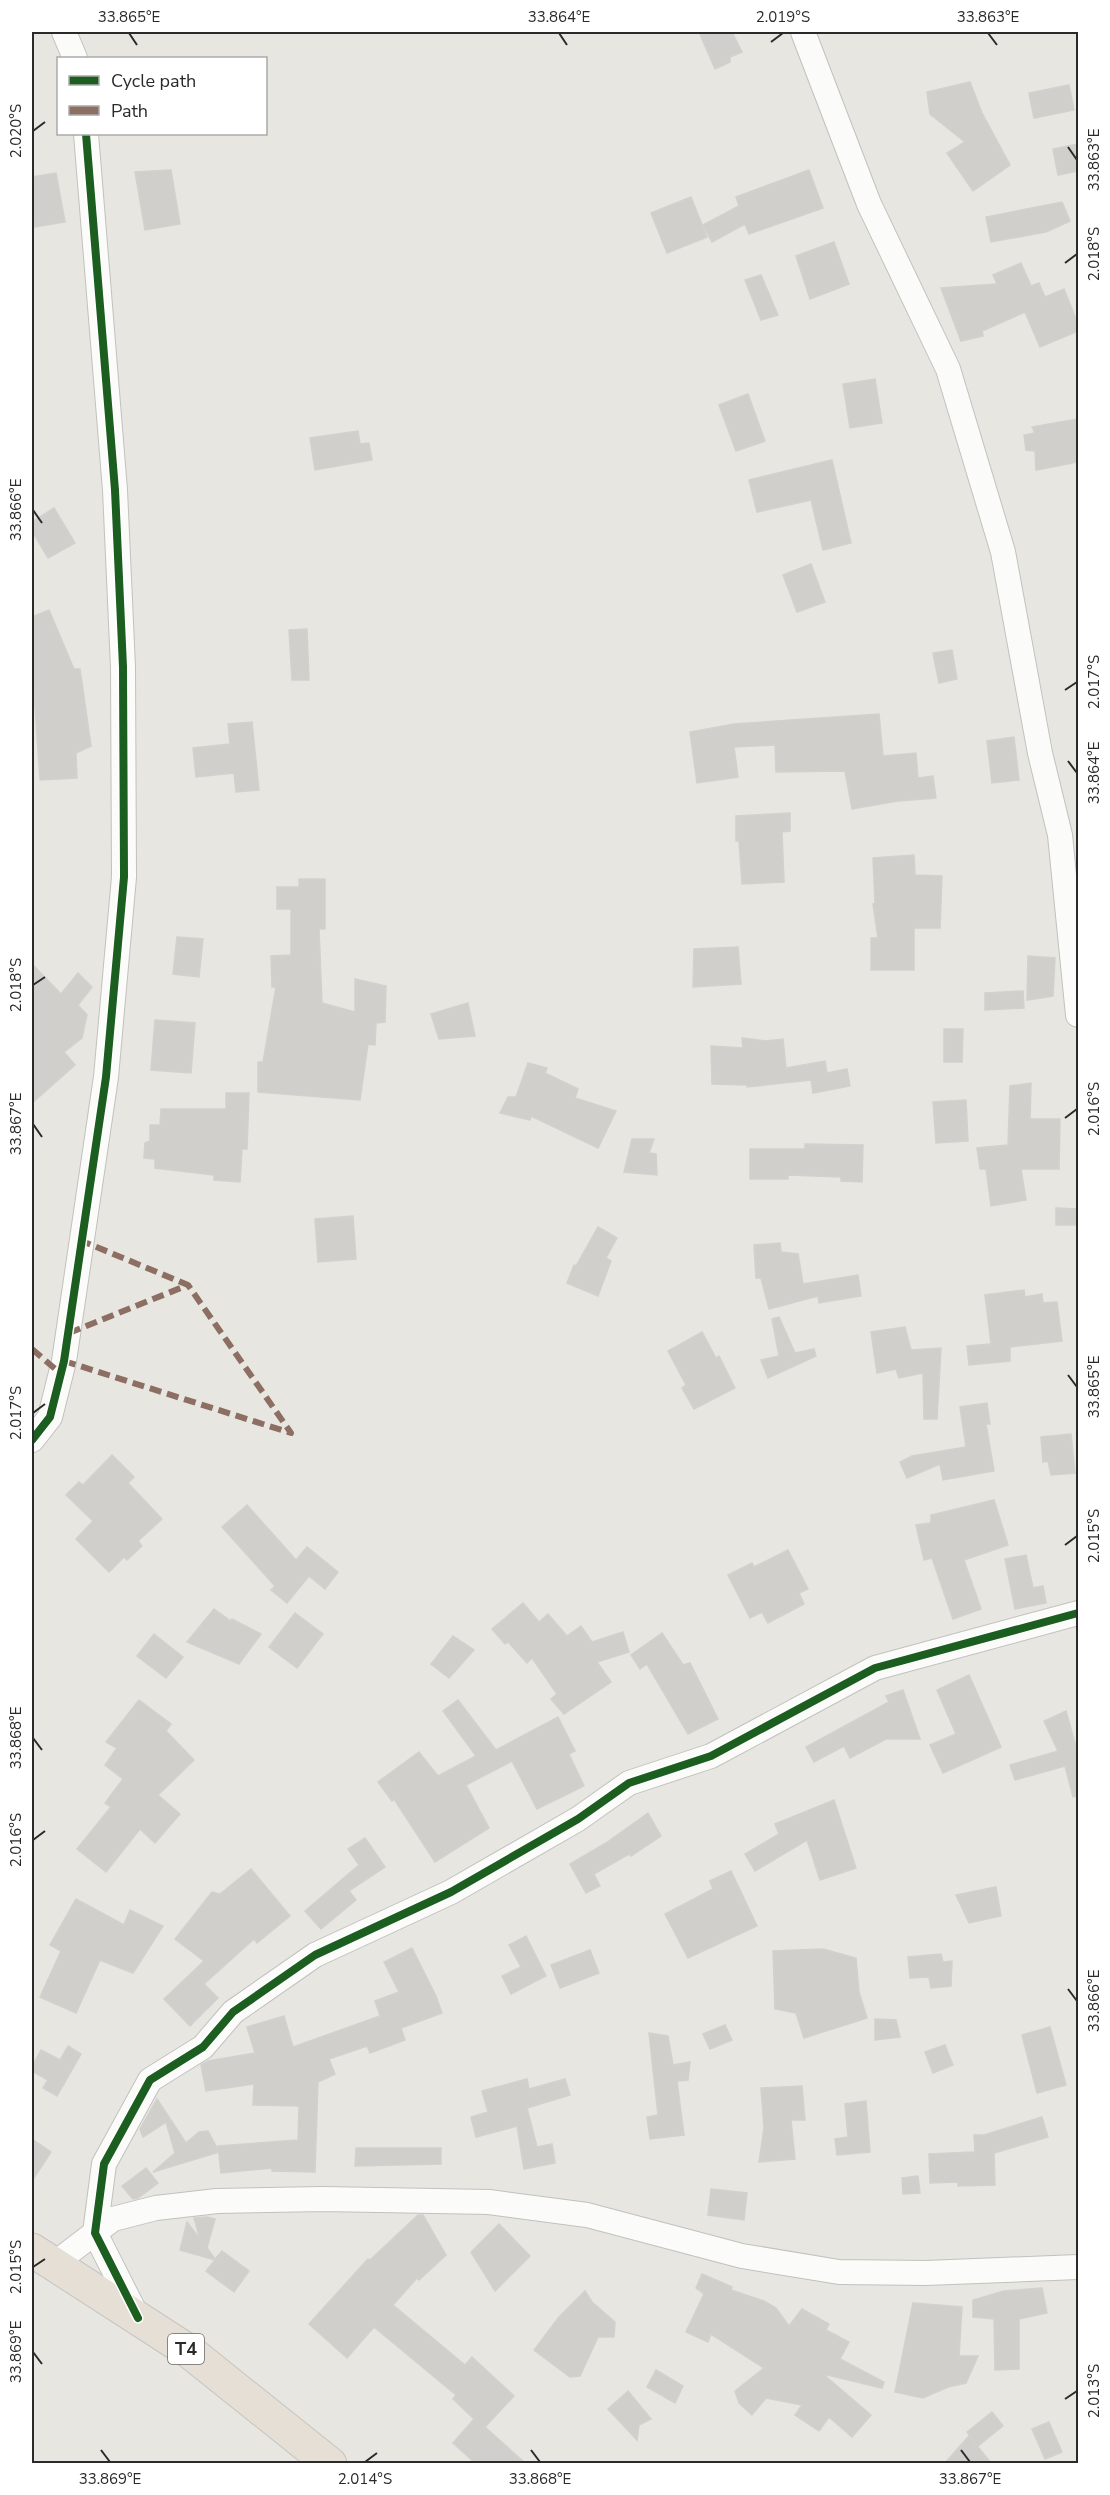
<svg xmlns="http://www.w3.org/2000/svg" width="1110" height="2495" font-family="'Nunito Sans',sans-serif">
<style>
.building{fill:#d0cfcc;stroke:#d2d1cd;stroke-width:1.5}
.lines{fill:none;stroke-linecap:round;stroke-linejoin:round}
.street-casing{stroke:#c2c1c0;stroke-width:26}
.highway-casing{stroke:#c4c4c2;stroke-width:35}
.street{stroke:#fbfbfa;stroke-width:24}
.highway{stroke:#e6dfd5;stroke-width:33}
.quiet{stroke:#8d6e63;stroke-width:6;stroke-dasharray:12 6;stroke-linecap:butt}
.cycleway-casing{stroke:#fff;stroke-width:11}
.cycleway{stroke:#1b5e20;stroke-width:8}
.ticks{fill:none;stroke:#2a2a2a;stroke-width:2}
.labels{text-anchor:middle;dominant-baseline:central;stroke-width:4.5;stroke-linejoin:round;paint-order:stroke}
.shield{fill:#fff;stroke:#6a6a6a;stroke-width:1.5}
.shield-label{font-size:18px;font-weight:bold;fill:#2a2a2a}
.neatline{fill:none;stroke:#2a2a2a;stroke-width:2}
.ticks-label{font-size:15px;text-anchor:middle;fill:#2a2a2a}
</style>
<rect width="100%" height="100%" fill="#e7e6e1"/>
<g class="building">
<path d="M699,32H732L742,52L730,57V62L715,69Z"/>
<path d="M970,82L982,113L1010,165L973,191L947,153L965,142L930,114L927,92Z"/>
<path d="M1069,85L1074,110L1034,118L1029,93Z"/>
<path d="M1078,144V171L1058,175L1053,149Z"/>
<path d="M171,170L180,224L145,230L135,172Z"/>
<path d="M809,170L823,208L749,234L745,224L712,242L703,225L739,206L736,197Z"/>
<path d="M56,173L65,222L35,227L32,208V177Z"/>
<path d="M691,197L707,237L667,253L651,213Z"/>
<path d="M1062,202L1070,221L1046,232L991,242L986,217Z"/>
<path d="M834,242L849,284L810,299L796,256Z"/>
<path d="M1021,263L1031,286L1039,283L1045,297L1064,289L1078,324V331L1040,347L1025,312L982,331L983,336L961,341L941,288L997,284L993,275Z"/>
<path d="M761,275L778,315L761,320L745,280Z"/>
<path d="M875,379L882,423L850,428L843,384Z"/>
<path d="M748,394L765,441L736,451L719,405Z"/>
<path d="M1078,419V462L1036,470L1035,451L1026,450L1024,435L1035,433L1032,427Z"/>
<path d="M358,431L360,444L369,443L372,460L315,470L310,438Z"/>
<path d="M832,460L851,543L823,550L811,500L757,512L749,480Z"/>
<path d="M54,508L75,543L48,558L32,531V522Z"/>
<path d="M811,564L825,602L797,612L783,575Z"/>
<path d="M49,610L74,669H80L91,746L76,753L77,778L40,780L32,662V617Z"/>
<path d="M307,629L309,680H292L289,630Z"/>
<path d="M952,650L957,679L939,683L933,653Z"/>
<path d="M879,714L883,756L916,753L918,778L933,776L936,798L898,801L852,809L845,771L776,772L775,745L734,747L738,777L697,783L690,732L734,724Z"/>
<path d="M252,722L259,790L236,792L234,773L196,777L193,748L230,744L228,724Z"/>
<path d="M1014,737L1019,780L992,783L987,741Z"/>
<path d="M790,813V831L782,832L784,882L742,884L739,841H736V816Z"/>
<path d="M914,855L915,875L942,876L940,928H914V970H871V938H878L873,904L875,903L873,858Z"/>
<path d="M299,879H325V929H319L322,1003L355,1012V979L386,986L385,1022L376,1023L375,1045L368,1044L360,1100L258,1092V1062H263L276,987H272L271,956L291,955V909H277V887H299Z"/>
<path d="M177,937L203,939L199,977L173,974Z"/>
<path d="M738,947L741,984L693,987L694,949Z"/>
<path d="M1028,956L1055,958L1053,996L1027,1000Z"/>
<path d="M32,964L61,994L78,973L92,987L78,1005L87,1015L82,1038L64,1052L75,1065L32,1103Z"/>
<path d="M1023,991L1024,1008L985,1010V993Z"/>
<path d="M468,1003L475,1036L439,1039L431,1014Z"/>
<path d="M155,1020L195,1023L191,1073L151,1070Z"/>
<path d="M944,1029H963L962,1062H944Z"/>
<path d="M742,1038L766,1041L783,1039L786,1068L825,1061L827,1073L847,1069L850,1086L813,1093L811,1080L747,1087V1085L712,1084L711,1046L743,1048Z"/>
<path d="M528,1063L547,1068L545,1073L578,1089L575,1098L616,1111L598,1148L531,1116L530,1120L500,1113L508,1097H516Z"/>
<path d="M1031,1083L1030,1119H1060L1059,1169H1021L1026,1200L991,1206L986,1169H980L977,1148L1008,1145L1010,1086Z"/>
<path d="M226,1093H249L247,1149H242L240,1182L214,1180V1175L155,1168V1159L144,1158L145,1143L150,1141V1125H160L161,1109H226Z"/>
<path d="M966,1100L968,1141L936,1143L933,1102Z"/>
<path d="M632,1139H654L649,1153L656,1154L657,1175L624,1172Z"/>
<path d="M805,1144L863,1145L862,1182L841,1181V1177L788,1175V1179H750V1149H805Z"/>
<path d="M1056,1208L1078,1209V1225H1056Z"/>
<path d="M353,1216L356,1259L318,1262L315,1219Z"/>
<path d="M598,1227L617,1238L606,1258L611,1261L598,1296L567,1283L574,1265L576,1266Z"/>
<path d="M780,1243L781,1252L798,1254L803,1284L858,1275L861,1296L819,1303L818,1296L769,1309L761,1278H756L754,1245Z"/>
<path d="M1024,1290L1025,1297L1042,1294L1043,1303L1057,1302L1062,1341L1010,1347V1361L969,1365L967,1346L991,1344L985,1295Z"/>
<path d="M779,1317L795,1353L814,1349L816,1356L768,1378L761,1360L779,1356L772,1319Z"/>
<path d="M905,1327L911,1350L941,1348L937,1419H924L923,1373L899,1378L896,1369L877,1373L871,1332Z"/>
<path d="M702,1332L716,1358L719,1356L735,1388L694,1409L682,1388L686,1385L668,1351Z"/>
<path d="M987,1403L990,1424H986L994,1471L943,1480L940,1464L907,1478L900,1462L912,1456L966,1447L960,1407Z"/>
<path d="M1071,1434L1075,1473L1051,1475L1048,1461L1043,1462L1041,1437Z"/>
<path d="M112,1455L134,1477L128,1483L162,1519L138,1541L142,1546L127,1560L124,1557L109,1572L76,1539L93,1521L66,1495L79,1482L83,1485Z"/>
<path d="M994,1500L1008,1545L964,1560L981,1609L953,1619L932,1558L924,1560L916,1525L931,1523V1515Z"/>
<path d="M247,1505L296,1560L307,1547L338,1572L325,1589L309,1576L287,1603L271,1590L275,1586L222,1527Z"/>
<path d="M788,1550L808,1589L799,1593L804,1604L768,1623L762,1612L750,1618L728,1575L752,1563L754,1567Z"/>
<path d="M1026,1555L1033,1588L1043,1586L1046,1603L1015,1609L1005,1559Z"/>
<path d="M523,1603L539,1622L548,1614L567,1636L581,1626L592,1642L623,1632L629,1652L597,1662L611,1682L564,1714L551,1699L557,1694L532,1658L527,1663L508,1642L505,1644L492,1629Z"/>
<path d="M214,1609L231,1621L232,1619L261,1634L239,1664L187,1642Z"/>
<path d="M295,1613L323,1634L297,1668L269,1647Z"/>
<path d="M662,1633L683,1665L690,1663L718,1719L688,1734L647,1664L640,1669L631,1655Z"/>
<path d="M154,1634L183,1657L166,1678L137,1656Z"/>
<path d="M453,1636L474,1650L449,1678L431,1664Z"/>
<path d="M969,1675L1001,1747L943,1773L930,1745L956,1734L937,1690Z"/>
<path d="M903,1690L920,1739H886L850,1758L844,1746L814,1762L806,1747L889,1702L886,1696Z"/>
<path d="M139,1700L171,1724L166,1731L194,1760L158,1795L180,1814L155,1843L140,1829L106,1872L77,1849L111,1807L105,1803L123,1779L105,1765L117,1748L106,1742Z"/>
<path d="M458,1700L496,1750L558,1717L575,1751L569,1754L584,1786L537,1809L512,1761L466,1785L489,1828L435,1862L394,1799L392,1801L378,1782L419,1752L438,1776L476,1756L443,1711Z"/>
<path d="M1066,1711L1078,1754V1796L1073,1797L1065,1766L1015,1780L1010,1765L1058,1751L1044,1721Z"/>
<path d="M834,1800L856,1868L820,1880L807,1840L755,1871L745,1854L779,1834L775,1824Z"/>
<path d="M648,1813L661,1836L631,1856L629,1854L594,1874L600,1886L586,1893L570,1864L606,1843Z"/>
<path d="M365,1838L385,1867L349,1891L356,1900L321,1929L305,1911L359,1865L348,1849Z"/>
<path d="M251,1869L290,1916L257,1943L254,1939L204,1984L218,1998L190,2026L164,1999L204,1961L175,1939L212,1892L220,1894Z"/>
<path d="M731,1871L757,1926L688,1958L665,1914L713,1889L710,1881Z"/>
<path d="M996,1887L1001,1916L969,1923L956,1895Z"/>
<path d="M76,1899L124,1925L130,1910L163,1926L133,1973L100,1960L76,2013L40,1997L61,1951L50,1945Z"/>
<path d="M526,1936L546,1976L511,1994L502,1976L521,1967L509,1945Z"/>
<path d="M412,1948L436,1996L442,2013L401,2028L405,2040L370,2053L367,2046L329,2059L335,2074L318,2082L315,2172L272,2171V2168L221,2173L218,2146L298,2140L299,2106L253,2105L254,2084L206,2091L201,2065L208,2061L255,2053L247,2027L284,2016L293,2047L380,2016L375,2001L399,1992L384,1962Z"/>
<path d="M823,1949L856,1958L859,1992L867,2018L804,2038L796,2013L775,2009L773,1951Z"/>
<path d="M590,1950L599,1973L560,1988L551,1965Z"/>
<path d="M941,1954L943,1962L952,1961L951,1986L931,1988L929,1977L910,1978L908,1957Z"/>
<path d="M875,2019L896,2020L900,2037L875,2040Z"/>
<path d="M725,2025L732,2040L710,2049L703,2034Z"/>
<path d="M1050,2027L1066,2085L1037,2093L1022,2035Z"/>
<path d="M649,2033L668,2036L673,2065L690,2062L688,2080L677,2081L684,2135L650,2139L647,2117L658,2115Z"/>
<path d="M945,2045L953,2065L933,2073L925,2052Z"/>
<path d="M68,2046L81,2054L57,2096L43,2088L48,2080L32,2071V2067L41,2050L60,2060Z"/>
<path d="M527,2079L529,2089L565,2079L570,2095L527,2108L537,2147L552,2144L555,2163L524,2169L517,2126L476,2137L471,2117L488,2112L482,2091Z"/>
<path d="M802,2086L805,2120H791L795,2159L759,2162L764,2128L761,2088Z"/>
<path d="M157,2099L186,2143L199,2132L208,2131L219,2152L153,2172L175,2153L166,2122L143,2137L140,2129Z"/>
<path d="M866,2101L870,2152L837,2155L835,2139L848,2137L845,2104Z"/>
<path d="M1042,2117L1048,2137L994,2153L995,2185L958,2186V2182L930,2183L929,2154L975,2152L974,2135H984Z"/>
<path d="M32,2139L51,2152L32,2181Z"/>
<path d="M356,2148H441V2164L355,2166Z"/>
<path d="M146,2168L158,2183L138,2198L133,2199L122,2186Z"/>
<path d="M918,2176L920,2193L903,2194L902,2178Z"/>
<path d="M711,2189L747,2193L744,2220L708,2215Z"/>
<path d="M418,2215H423L446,2255L419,2280L417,2278L393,2305L465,2365L472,2357L514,2396L485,2427L525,2463H475L453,2443L474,2419L453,2399L456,2395L374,2327L347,2358L309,2324L368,2259L370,2260Z"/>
<path d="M207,2217L215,2219L207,2248L215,2259L222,2251L249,2271L234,2292L206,2271L215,2260L180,2250L187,2222L200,2239L194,2218Z"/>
<path d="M499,2224L530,2256L495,2291L471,2252Z"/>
<path d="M702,2274L732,2287L731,2290L764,2301L776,2308L789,2326L802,2309L829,2324L826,2330L849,2342L840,2359L884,2382L882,2388L823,2374L871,2415L852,2437L829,2417L819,2431L795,2415L802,2405L766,2398L752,2415L739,2403L735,2391L764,2368L711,2334L708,2342L686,2332L704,2294L696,2288Z"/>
<path d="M1042,2288L1047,2313L1019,2319V2369L995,2370L994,2319L973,2317V2300L1004,2291Z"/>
<path d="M585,2291L592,2302L615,2322L614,2337H598L580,2376L570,2377L534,2350L559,2317Z"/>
<path d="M913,2303L962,2307L959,2356H978L966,2383L948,2387L923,2398L895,2392Z"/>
<path d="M656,2370L683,2386L675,2403L647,2387Z"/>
<path d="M628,2391L651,2419L639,2425L637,2440L608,2409Z"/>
<path d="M992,2412L1003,2426L978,2446L967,2432Z"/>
<path d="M1049,2422L1062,2452L1045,2459L1032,2429Z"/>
<path d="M969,2436L991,2463H945Z"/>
</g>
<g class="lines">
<g class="street-casing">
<g id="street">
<path d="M64,32L75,58"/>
<path d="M803,32L869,204L948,369L1003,552L1040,753L1060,835L1078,1015"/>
<path d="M32,1440L50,1417L64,1361L106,1077L124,877L123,667L115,490L86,134"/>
<path d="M54,2264L113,2219L156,2208L217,2201L323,2199L489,2202L587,2215L742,2256L839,2272L926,2273L1078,2267"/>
<path d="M138,2318L95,2233L104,2164L150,2080L203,2047L233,2012L315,1955L451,1892L578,1819L629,1783L711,1756L875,1668L1078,1613"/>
</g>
</g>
<g class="highway-casing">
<path id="highway" d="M32,2250L190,2352L330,2464"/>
</g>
<use href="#street" class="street"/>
<use href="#highway" class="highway"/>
<g class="quiet">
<path d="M69,1333L188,1285L82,1241"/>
<path d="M32,1349L61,1374"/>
<path d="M64,1361L291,1433L188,1285"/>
</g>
<g class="cycleway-casing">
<g id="cycleway">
<path d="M32,1440L50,1417L64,1361L106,1077L124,877L123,667L115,490L86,134"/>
<path d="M138,2318L95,2233L104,2164L150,2080L203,2047L233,2012L315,1955L451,1892L578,1819L629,1783L711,1756L875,1668L1078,1613"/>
</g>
</g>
<use href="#cycleway" class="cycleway"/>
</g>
<path class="ticks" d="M129,33L137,45M559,33L567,45M988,33L997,45M771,42L783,33M33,131L45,122M1068,147L1077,160M1065,263L1077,254M33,510L42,523M1065,690L1077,682M1068,761L1077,773M33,985L45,977M1065,1118L1077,1109M33,1124L42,1137M1068,1375L1077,1387M33,1413L45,1404M1065,1545L1077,1536M33,1738L42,1750M33,1840L45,1831M1068,1989L1077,2001M33,2267L45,2259M33,2352L42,2364M1065,2399L1077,2391M101,2450L110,2462M531,2450L540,2462M961,2450L970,2462M365,2462L377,2453"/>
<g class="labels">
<rect class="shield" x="168" y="2334" width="36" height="30" rx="4.5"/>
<g class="shield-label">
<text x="186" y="2349">T4</text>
</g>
</g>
<rect width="1110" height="2495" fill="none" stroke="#ffffff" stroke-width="66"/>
<rect x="57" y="57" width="210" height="78" fill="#ffffff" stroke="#aaaaaa" stroke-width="1.5"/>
<rect x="69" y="76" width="30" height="9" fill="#1b5e20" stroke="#aaaaaa" stroke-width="1.5"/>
<text x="111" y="87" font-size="18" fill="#2a2a2a">Cycle path</text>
<rect x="69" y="106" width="30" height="9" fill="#8d6e63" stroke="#aaaaaa" stroke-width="1.5"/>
<text x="111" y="117" font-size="18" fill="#2a2a2a">Path</text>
<rect x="33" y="33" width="1044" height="2429" class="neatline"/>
<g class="ticks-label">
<text x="129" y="22">33.865°E</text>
<text x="559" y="22">33.864°E</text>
<text x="783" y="22">2.019°S</text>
<text x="988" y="22">33.863°E</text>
<text transform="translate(16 131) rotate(-90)" y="5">2.020°S</text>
<text transform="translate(1094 160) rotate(-90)" y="5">33.863°E</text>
<text transform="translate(1094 254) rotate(-90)" y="5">2.018°S</text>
<text transform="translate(16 510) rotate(-90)" y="5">33.866°E</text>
<text transform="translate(1094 682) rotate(-90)" y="5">2.017°S</text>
<text transform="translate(1094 773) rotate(-90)" y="5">33.864°E</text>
<text transform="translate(16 985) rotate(-90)" y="5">2.018°S</text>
<text transform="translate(1094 1109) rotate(-90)" y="5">2.016°S</text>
<text transform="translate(16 1124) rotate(-90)" y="5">33.867°E</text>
<text transform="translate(1094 1387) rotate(-90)" y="5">33.865°E</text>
<text transform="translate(16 1413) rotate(-90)" y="5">2.017°S</text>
<text transform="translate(1094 1536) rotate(-90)" y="5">2.015°S</text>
<text transform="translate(16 1738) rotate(-90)" y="5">33.868°E</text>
<text transform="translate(16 1840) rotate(-90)" y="5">2.016°S</text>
<text transform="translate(1094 2001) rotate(-90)" y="5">33.866°E</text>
<text transform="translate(16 2267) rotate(-90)" y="5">2.015°S</text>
<text transform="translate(16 2352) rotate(-90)" y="5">33.869°E</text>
<text transform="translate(1094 2391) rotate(-90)" y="5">2.013°S</text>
<text x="110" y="2484">33.869°E</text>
<text x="365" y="2484">2.014°S</text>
<text x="540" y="2484">33.868°E</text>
<text x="970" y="2484">33.867°E</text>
</g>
</svg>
